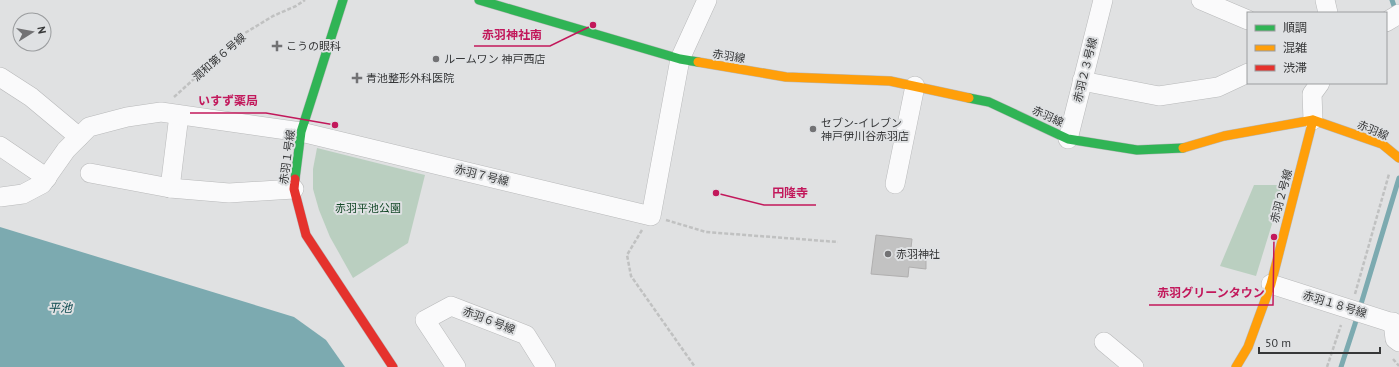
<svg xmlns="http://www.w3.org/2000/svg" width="1399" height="367" font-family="'PT Sans','Noto Sans JP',sans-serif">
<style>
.green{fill:#bacfc0}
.water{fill:#7caab0}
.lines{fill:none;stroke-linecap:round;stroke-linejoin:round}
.stream{stroke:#7caab0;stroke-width:5}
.building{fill:#c2c2c2;stroke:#b0afaf}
.street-casing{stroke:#b8b9ba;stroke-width:20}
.fast-casing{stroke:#b8b9ba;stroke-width:10}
.slow-casing{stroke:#b8b9ba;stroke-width:10}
.jam-casing{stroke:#b8b9ba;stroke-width:10}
.path{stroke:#c0c1c1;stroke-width:2.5;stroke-dasharray:4 2;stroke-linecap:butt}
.street{stroke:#fafafb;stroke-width:19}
.fast{stroke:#30b455;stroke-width:9}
.slow{stroke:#ff9f0a;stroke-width:9}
.jam{stroke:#e5322d;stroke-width:9}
.poi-dot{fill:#727274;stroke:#dfe1e3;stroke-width:1.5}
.labels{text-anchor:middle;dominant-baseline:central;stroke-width:4;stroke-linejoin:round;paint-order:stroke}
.poi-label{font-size:11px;fill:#363738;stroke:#dfe1e3;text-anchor:start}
.street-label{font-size:11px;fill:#363738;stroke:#dfe1e3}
.park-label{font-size:11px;fill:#134727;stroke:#dfe1e3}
.water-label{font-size:12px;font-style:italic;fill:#0b484e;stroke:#dfe1e3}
.leader{fill:none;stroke:#c2185b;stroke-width:1.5}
.callout-dot{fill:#c2185b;stroke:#dfe1e3;stroke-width:1.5}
.callout-label{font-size:12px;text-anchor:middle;font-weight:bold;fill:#c2185b;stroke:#dfe1e3;stroke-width:4;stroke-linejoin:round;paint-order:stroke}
</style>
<rect width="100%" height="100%" fill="#e0e1e2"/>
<g class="green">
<path d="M317,148L425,175L408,243L353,278L330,237L319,210L313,189V169Z"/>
<path d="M1254,185H1284L1256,276L1220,266Z"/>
</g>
<path class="water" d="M0,227L294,317L326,340L345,367H0Z"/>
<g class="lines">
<g class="stream">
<path d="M1392,0L1396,12"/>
<path d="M1341,367L1355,324L1399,178"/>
</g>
</g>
<path class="building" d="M876,235L912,239L911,248L926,249V269L909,267L908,277L871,274Z"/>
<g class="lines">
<g class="street-casing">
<g id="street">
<path d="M1201,0L1248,20"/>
<path d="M1325,0L1328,13"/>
<path d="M1386,22L1399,14"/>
<path d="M0,77L31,97L79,137"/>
<path d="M1082,81L1159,96L1218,87L1248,73"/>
<path d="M1313,120L1312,94L1320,83"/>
<path d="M1068,139L1103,0"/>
<path d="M0,146L47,178"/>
<path d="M90,173L170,188L229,193L294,189"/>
<path d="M895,184L915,86"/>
<path d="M170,188L179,115"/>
<path d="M0,197L23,194L42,184L66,150L89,127L127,117L161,112L301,132L651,216L680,59L707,0"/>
<path d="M1271,284L1399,325"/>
<path d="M1393,322L1395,339L1399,342"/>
<path d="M1104,342L1134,367"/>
<path d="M456,367L425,320L451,306L526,335L546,367"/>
</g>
</g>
<g class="fast-casing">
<g id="fast">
<path d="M479,0L680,59L698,62"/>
<path d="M969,98L989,102L1068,139L1137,150L1183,148"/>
<path d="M295,179L301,132L343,0"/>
</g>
</g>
<g class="slow-casing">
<g id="slow">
<path d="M698,62L786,77L890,81L969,98"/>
<path d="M1183,148L1224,136L1313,120L1382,144L1399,158"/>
<path d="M1236,367L1248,347L1271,284L1313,120"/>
</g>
</g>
<g class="jam-casing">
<path id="jam" d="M295,179L294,189L306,235L393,367"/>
</g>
<g class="path">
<path d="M174,97L245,33L273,16L296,6L305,0"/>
<path d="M666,220L706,232L838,242"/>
<path d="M642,230L627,255L631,276L695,367"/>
<path d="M1355,294L1389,174"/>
<path d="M1393,359L1399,366"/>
<path d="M1327,367L1341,325"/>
</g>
<use href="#street" class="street"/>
<use href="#fast" class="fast"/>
<use href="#slow" class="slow"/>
<use href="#jam" class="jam"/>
</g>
<g class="poi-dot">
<path d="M275 40h4v4h4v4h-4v4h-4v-4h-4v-4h4z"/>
<circle cx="436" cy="59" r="4"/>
<path d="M355 72h4v4h4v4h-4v4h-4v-4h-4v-4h4z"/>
<circle cx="813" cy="129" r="4"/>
<circle cx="888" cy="254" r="4"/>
</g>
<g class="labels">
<g class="poi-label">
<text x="286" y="46">こうの眼科</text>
<text x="444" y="59">ルームワン 神戸西店</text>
<text x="366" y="78">青池整形外科医院</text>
<text x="821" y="123">セブン-イレブン<tspan x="821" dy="13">神戸伊川谷赤羽店</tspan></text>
<text x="896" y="254">赤羽神社</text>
</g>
<g class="street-label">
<text transform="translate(729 56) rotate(9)">赤羽線</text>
<text transform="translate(219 57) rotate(-41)">潤和第６号線</text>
<text transform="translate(1085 70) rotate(-76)">赤羽２３号線</text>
<text transform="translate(1048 116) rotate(25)">赤羽線</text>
<text transform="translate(1373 130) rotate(23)">赤羽線</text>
<text transform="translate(287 157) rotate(-82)">赤羽１号線</text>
<text transform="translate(482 175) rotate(14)">赤羽７号線</text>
<text transform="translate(1281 196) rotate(-75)">赤羽２号線</text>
<text transform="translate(1335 304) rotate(17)">赤羽１８号線</text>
<text transform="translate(489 320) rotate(21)">赤羽６号線</text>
</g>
<g class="park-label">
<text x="368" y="208">赤羽平池公園</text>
</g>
<g class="water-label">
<text x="60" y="307">平池</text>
</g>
</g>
<path class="leader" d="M593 25L550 46H474M335 125L266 113H190M716 193L764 205H816M1274 237L1273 305H1149"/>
<g class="callout-dot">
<circle cx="593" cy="25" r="4"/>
<circle cx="335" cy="125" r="4"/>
<circle cx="716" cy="193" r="4"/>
<circle cx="1274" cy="237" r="4"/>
</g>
<g class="callout-label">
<text x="512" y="39">赤羽神社南</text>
<text x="228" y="105">いすず薬局</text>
<text x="790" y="197">円隆寺</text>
<text x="1211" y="297">赤羽グリーンタウン</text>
</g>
<rect x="1247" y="12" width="140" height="72" fill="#dfe1e3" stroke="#9b9d9f"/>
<rect x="1255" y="25" width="20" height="6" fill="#30b455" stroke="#9b9d9f"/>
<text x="1283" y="32" font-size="12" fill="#363738">順調</text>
<rect x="1255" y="45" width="20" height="6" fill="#ff9f0a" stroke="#9b9d9f"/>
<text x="1283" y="52" font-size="12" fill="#363738">混雑</text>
<rect x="1255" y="65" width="20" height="6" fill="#e5322d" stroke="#9b9d9f"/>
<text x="1283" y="72" font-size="12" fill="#363738">渋滞</text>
<g transform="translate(32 32) rotate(79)"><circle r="19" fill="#dfe1e3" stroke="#9b9d9f"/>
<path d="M0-3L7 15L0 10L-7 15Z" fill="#727274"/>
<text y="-6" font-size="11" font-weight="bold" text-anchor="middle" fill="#363738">N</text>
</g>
<path d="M1259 347v6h121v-6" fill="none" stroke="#363738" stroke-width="2"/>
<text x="1265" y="347" font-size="12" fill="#363738" stroke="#dfe1e3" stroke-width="3" paint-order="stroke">50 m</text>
</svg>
